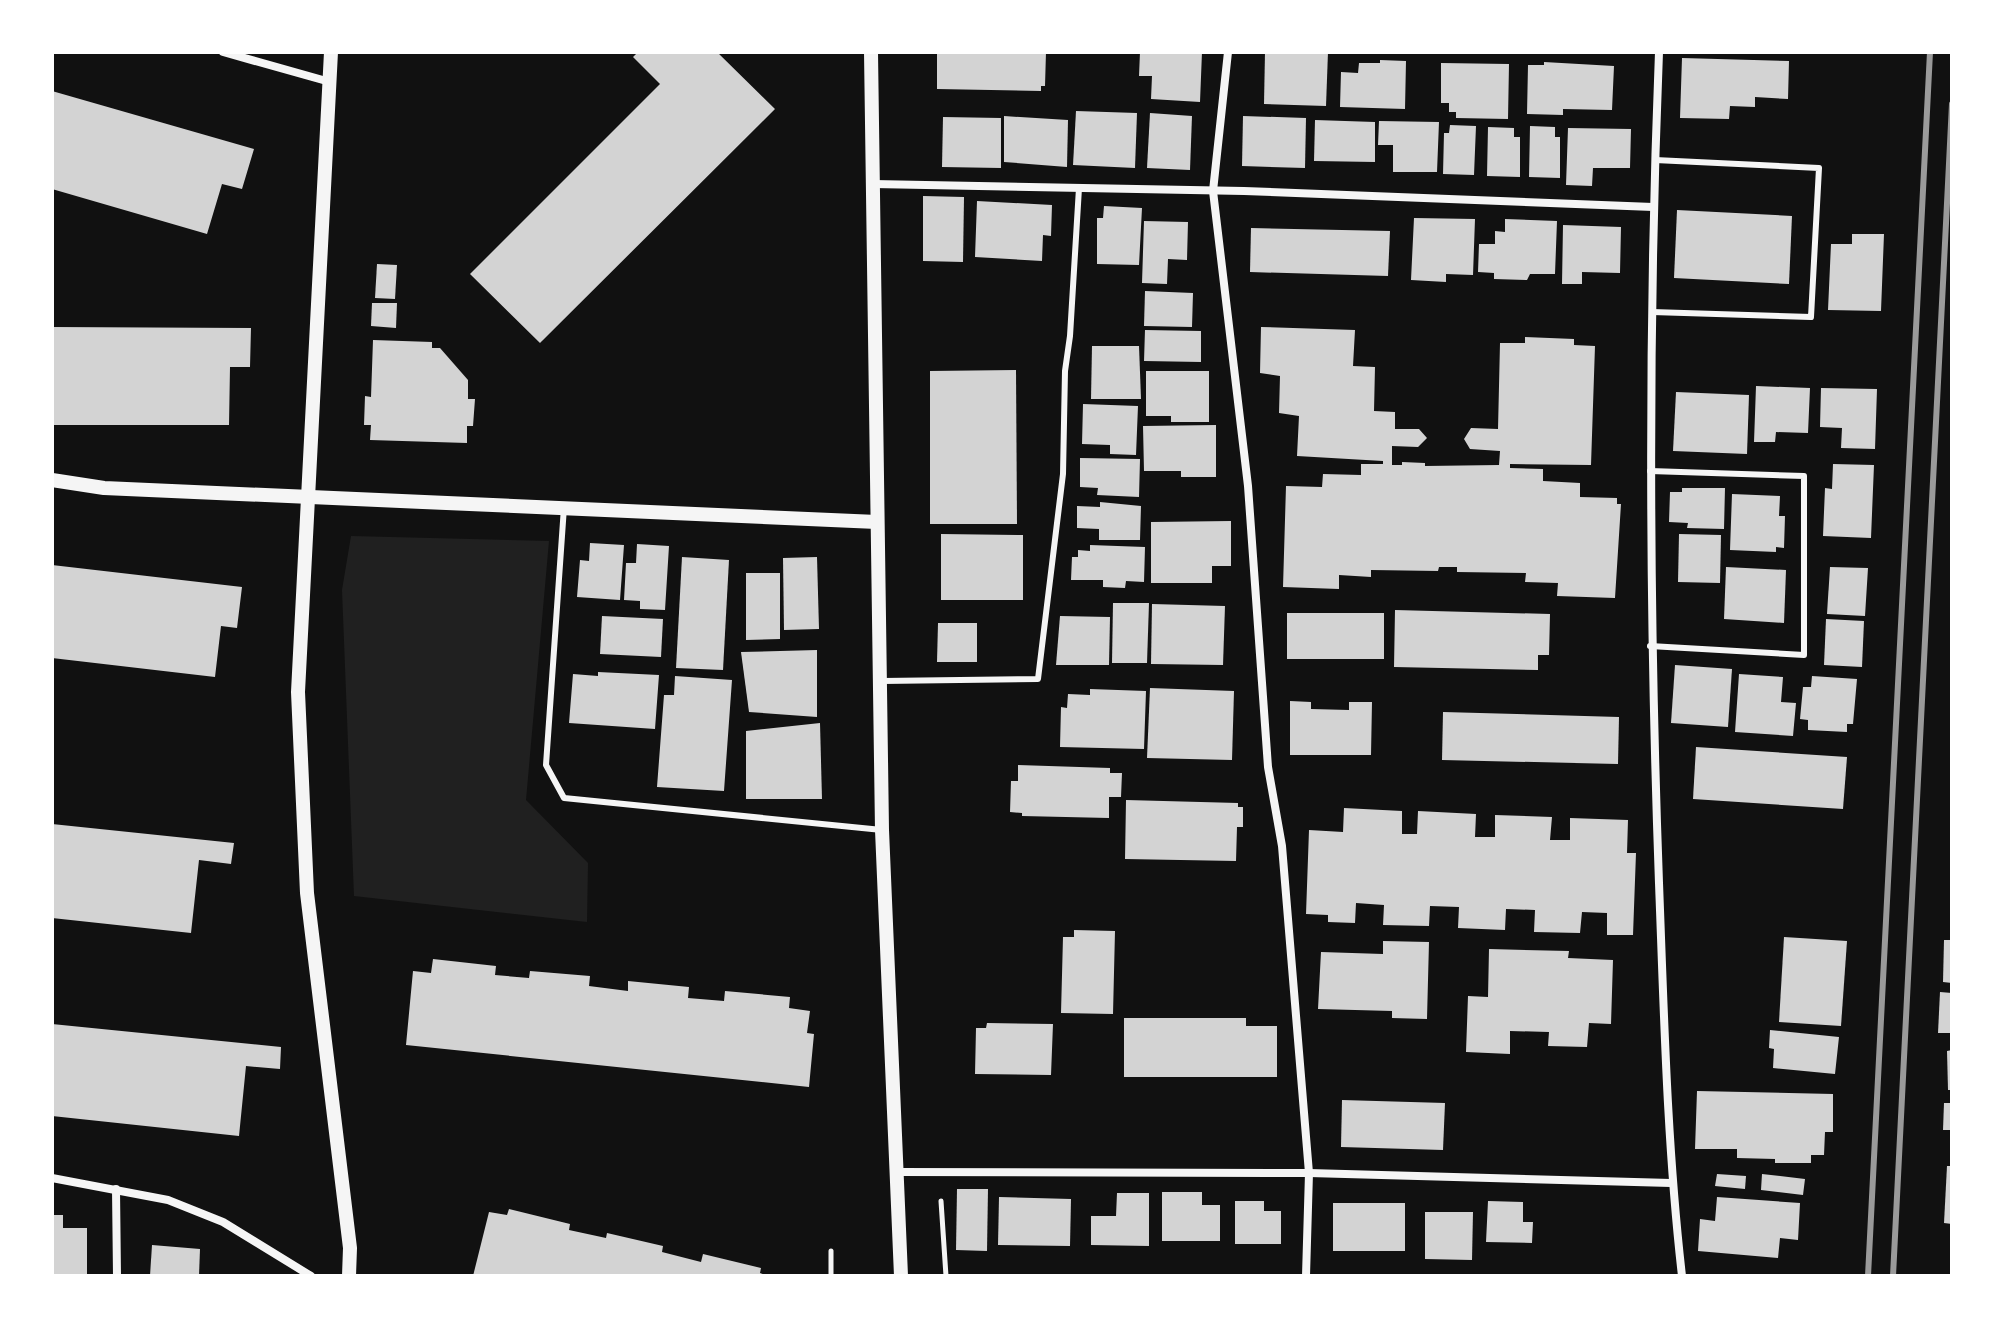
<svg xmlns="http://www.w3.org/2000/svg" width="2004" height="1328" font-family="'PT Sans Narrow',sans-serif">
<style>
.green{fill:#202020}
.building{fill:#d3d3d3}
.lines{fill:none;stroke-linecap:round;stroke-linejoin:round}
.path{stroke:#f5f5f5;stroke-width:5}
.service{stroke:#f5f5f5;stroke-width:6}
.minor{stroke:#f5f5f5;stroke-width:8}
.tertiary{stroke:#f5f5f5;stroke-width:14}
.rail{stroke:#9a9a9a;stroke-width:6}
</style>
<rect width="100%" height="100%" fill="#111"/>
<path class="green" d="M351,536L549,541L526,800L588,863L587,922L354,896L342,590Z"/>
<g class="building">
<path d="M638,52H717L775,109L540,343L470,274L660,84L633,57Z"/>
<path d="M937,52H1046L1045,86H1041V91L937,89Z"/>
<path d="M1140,52H1202L1200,102L1151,99L1152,76H1139Z"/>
<path d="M1265,52H1328L1326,106L1264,104Z"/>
<path d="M1682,58L1789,61L1788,99L1755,97V107L1730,106L1729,119L1680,118Z"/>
<path d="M1380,60L1406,61L1405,109L1340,107L1341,72L1358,73L1359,63H1380Z"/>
<path d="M1544,62L1614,66L1612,110L1563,109V115L1527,114L1528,65H1544Z"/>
<path d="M1441,63L1509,64L1508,119L1456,118V112H1449V103H1441Z"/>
<path d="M52,91L254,149L242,189L222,184L207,234L52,189Z"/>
<path d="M1076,111L1137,113L1135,168L1073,165Z"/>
<path d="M1150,113L1192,116L1190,170L1147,168Z"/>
<path d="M1004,116L1068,120L1067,167L1004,162Z"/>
<path d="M1243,116L1306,118L1305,168L1242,166Z"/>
<path d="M943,117L1001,118V168L942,167Z"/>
<path d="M1315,120L1375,122V162L1314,161Z"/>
<path d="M1379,121L1439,122L1437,172H1393V145H1378Z"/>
<path d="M1450,125L1476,126L1474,175L1443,174L1444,133H1449Z"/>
<path d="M1530,126L1555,127V137H1560V178L1529,177Z"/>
<path d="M1488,127L1514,128V137H1520V177L1487,176Z"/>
<path d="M1568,128L1631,129L1630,168H1593L1592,186L1566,185Z"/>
<path d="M923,196L964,197L963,262L923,261Z"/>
<path d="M977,201L1052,205L1051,236L1043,235L1042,261L975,257Z"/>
<path d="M1104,206L1142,208L1139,265L1097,264V218H1103Z"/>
<path d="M1677,210L1792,216L1789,284L1674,278Z"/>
<path d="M1414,218L1475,219L1473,275L1446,274V282L1411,280Z"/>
<path d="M1505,219L1557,221L1555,274H1530L1527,280L1494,279V273L1478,272L1479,244H1495V231L1505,232Z"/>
<path d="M1144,221L1188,222L1187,260L1168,259L1167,284L1142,283Z"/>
<path d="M1563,225L1621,227L1620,273L1582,272V284H1562Z"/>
<path d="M1251,228L1390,231L1388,276L1250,272Z"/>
<path d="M1852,234H1884L1881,311L1828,310L1831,244H1852Z"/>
<path d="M377,264L397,265L395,299L375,298Z"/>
<path d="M1145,291L1193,293L1192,327L1144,326Z"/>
<path d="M372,303H397L396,328L371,326Z"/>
<path d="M52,327L251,328L250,367H230L229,425H54Z"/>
<path d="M1261,327L1355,330L1353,366L1375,367L1374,411L1395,412V429H1419L1427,438L1418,447L1392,446V465H1402V462L1425,463V466L1499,465L1500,451L1470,449L1464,439L1471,428L1498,429L1500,343H1525V337L1574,339V345L1595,346L1591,465L1510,464V468L1543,469V481L1580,483V497L1617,498V504H1621L1615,598L1557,596L1558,583L1525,582L1526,573L1457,572V567H1439L1438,571L1371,570V577L1339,575V589L1283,587L1286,486L1322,487L1323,474L1361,475V464H1383V461L1297,456L1299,416L1279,413L1280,376L1260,373Z"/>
<path d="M1145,330L1201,331V362L1144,361Z"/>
<path d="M373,340L432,342V348H440L468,380V399H475L473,426H467V443L370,440L371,425H364L365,396L371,397Z"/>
<path d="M1092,346H1139L1141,399H1091Z"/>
<path d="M1016,370L1017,524H930V371Z"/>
<path d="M1146,371H1209V422H1171V416H1146Z"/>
<path d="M1756,386L1810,388L1808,433L1776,432L1775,442H1754Z"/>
<path d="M1821,388L1877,389L1875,449L1841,448L1842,428L1820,427Z"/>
<path d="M1676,392L1749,395L1747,454L1673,451Z"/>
<path d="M1083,404L1138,406L1136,455L1110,454V445L1082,444Z"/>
<path d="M1216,425V477H1181V471H1144L1143,426Z"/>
<path d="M1080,458L1140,459L1139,497L1097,495L1098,488L1080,487Z"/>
<path d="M1833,464L1874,465L1871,538L1823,536L1825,488L1832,489Z"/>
<path d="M1682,488H1725L1724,529L1687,528L1688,523L1669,522L1670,492H1682Z"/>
<path d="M1732,494L1780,496L1779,516H1785L1784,548L1776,547V552L1730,550Z"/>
<path d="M1100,502L1141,506L1140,540H1099V529L1077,528V506L1100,507Z"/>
<path d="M1231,521V566H1212V583H1151V522Z"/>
<path d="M941,534L1023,535V600H941Z"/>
<path d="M1679,534L1721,535L1720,583L1678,582Z"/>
<path d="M590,543L624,545L620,600L577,597L580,560L589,561Z"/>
<path d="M637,544L669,546L665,610L640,609V601L624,600L626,563H636Z"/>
<path d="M1090,545L1145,547L1144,582L1126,581L1125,588L1103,587V580H1071L1072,557H1078V550L1090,551Z"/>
<path d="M682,557L729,560L723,670L676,668Z"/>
<path d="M817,557L819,629L784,630L783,558Z"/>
<path d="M52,565L242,587L237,628L221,626L215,677L52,658Z"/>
<path d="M1726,567L1786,570L1784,623L1724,619Z"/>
<path d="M1830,567L1868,568L1865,616L1827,614Z"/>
<path d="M746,573H780V639L746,640Z"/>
<path d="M1113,603H1149L1147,663H1112Z"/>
<path d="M1152,604L1225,606L1223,665L1151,664Z"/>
<path d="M1395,610L1550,614L1549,655H1538V670L1394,667Z"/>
<rect x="1287" y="613" width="97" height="46"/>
<path d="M602,616L663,619L661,657L600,654Z"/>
<path d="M1060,616L1110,617L1109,665H1056Z"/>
<path d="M1826,619L1864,621L1862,667L1824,665Z"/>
<path d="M938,623H977V662H937Z"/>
<path d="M817,650V717L749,712L741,652Z"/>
<path d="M1675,665L1732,669L1728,727L1671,723Z"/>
<path d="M598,672L659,675L655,729L569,723L573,674L598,676Z"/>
<path d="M1739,674L1783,677L1781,702L1796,703L1793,736L1735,732Z"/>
<path d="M675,676L732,680L724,791L657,787L664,695H674Z"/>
<path d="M1812,676L1857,679L1853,724H1847V732L1808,730V720L1800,719L1803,687H1811Z"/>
<path d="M1150,688L1234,691L1232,760L1147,758Z"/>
<path d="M1090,689L1146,691L1144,749L1060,747L1061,707L1067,708L1068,694L1090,695Z"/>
<path d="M1290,701L1311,702V709L1349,710V702H1372L1371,755H1290Z"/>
<path d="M1443,712L1619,717L1618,764L1442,760Z"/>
<path d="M820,723L822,799H746V731Z"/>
<path d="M1696,747L1847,757L1843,809L1693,799Z"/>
<path d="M1018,765L1110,768V773H1122L1121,797H1109V818L1022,816V813L1010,812L1011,781H1018Z"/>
<path d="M1126,800L1238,803V807H1243V827H1237L1236,861L1125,859Z"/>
<path d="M1344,808L1402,811V834H1417L1418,811L1476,814L1475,837H1495V815L1552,817L1550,840H1570V818L1628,820L1627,853H1636L1633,935H1607V913L1582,912L1580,933L1534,932L1535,910L1506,909L1505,930L1458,928L1459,907L1430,906L1429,926L1383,925L1384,905L1356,903L1355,923L1328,922V915L1306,914L1309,830L1343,832Z"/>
<path d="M52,824L234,843L231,864L199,860L191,933L52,918Z"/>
<path d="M1074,930L1115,931L1113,1014L1061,1013L1063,937H1074Z"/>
<path d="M1784,937L1847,941L1841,1026L1779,1022Z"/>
<path d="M1944,940H1952V983L1943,982Z"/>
<path d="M1383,941L1429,942L1427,1019L1392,1018V1011L1318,1009L1321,952L1383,954Z"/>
<path d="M1489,949L1569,951L1568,958L1613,960L1611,1024L1589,1023L1587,1047L1548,1046L1549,1032L1510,1031V1054L1466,1052L1468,996L1488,997Z"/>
<path d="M433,959L496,966L495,975L529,978L530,971L590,976L589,986L628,991V981L689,987L688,998L724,1001L725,991L790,997L789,1008L810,1011L807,1033L814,1034L809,1087L406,1045L413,971L431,973Z"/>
<path d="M1940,992L1952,993V1033H1938Z"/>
<path d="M1124,1018H1246V1026H1277V1077H1124Z"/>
<path d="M987,1023L1053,1024L1051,1075L975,1074L976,1028H986Z"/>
<path d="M52,1024L281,1047L280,1069L246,1066L239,1136L52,1116Z"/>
<path d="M1770,1030L1839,1037L1835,1074L1773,1068L1774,1049L1769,1048Z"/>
<path d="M1952,1050V1090H1948L1947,1051Z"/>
<path d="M1697,1091L1833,1094V1132H1825L1824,1155H1811V1163H1775V1159L1737,1158V1149H1695Z"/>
<path d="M1342,1100L1445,1103L1443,1150L1341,1147Z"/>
<path d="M1944,1103H1952V1130H1943Z"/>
<path d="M1947,1166H1952V1224L1944,1223Z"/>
<path d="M1717,1174L1746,1176L1745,1189L1715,1186Z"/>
<path d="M1762,1174L1805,1179L1803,1195L1761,1190Z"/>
<path d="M957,1189H988L987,1251L956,1250Z"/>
<path d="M1162,1192H1202V1205H1220V1241H1162Z"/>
<path d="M1117,1193H1149V1246L1091,1245V1216H1116Z"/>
<path d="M999,1197L1071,1199L1070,1246L998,1245Z"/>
<path d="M1717,1197L1800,1203L1798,1240L1780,1238L1778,1258L1698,1251L1700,1219L1715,1221Z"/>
<path d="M1235,1201H1264V1211H1281V1244H1235Z"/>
<path d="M1488,1201L1523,1202V1222H1533L1532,1243L1486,1242Z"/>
<rect x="1333" y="1203" width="72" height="48"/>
<path d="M509,1209L570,1224L569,1230L606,1238L607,1233L663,1246L662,1252L701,1262L703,1254L761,1268L760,1273L768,1276H473L489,1212L507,1215Z"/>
<path d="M1425,1212H1473L1472,1260L1425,1259Z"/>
<path d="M52,1215H63V1228H87V1276H52Z"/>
<path d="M152,1245L200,1249L199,1276H150Z"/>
</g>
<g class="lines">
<g class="path">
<path d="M941,1201L946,1276"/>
<path d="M831,1251V1276"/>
</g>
<g class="service">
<path d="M1652,312L1811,317L1819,168L1655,160"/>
<path d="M1650,471L1804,476V655L1650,646"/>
<path d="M564,507L546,765L564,798L882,830"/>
<path d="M882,681L1038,679L1063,474L1065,371L1070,336L1079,188"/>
</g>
<g class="minor">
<path d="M223,52L330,82"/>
<path d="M1228,52L1213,191L1248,486L1268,767L1282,846L1309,1173L1306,1276"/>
<path d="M1659,52C1648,329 1649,606 1659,883C1664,1014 1667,1145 1682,1276"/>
<path d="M873,184L1244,191L1653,207"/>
<path d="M897,1172L1309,1173L1671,1183"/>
<path d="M52,1178L168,1200L223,1222L311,1276"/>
<path d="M116,1189L117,1276"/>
</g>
<g class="tertiary">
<path d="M331,52L298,692L307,893L350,1248L349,1276"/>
<path d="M871,52L882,830L901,1276"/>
<path d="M52,480L104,488L877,522"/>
</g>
<g class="rail">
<path d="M1868,1276L1930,52"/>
<path d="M1893,1276L1952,104"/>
</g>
</g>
<rect width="2004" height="1328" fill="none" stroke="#ffffff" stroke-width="108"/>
</svg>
